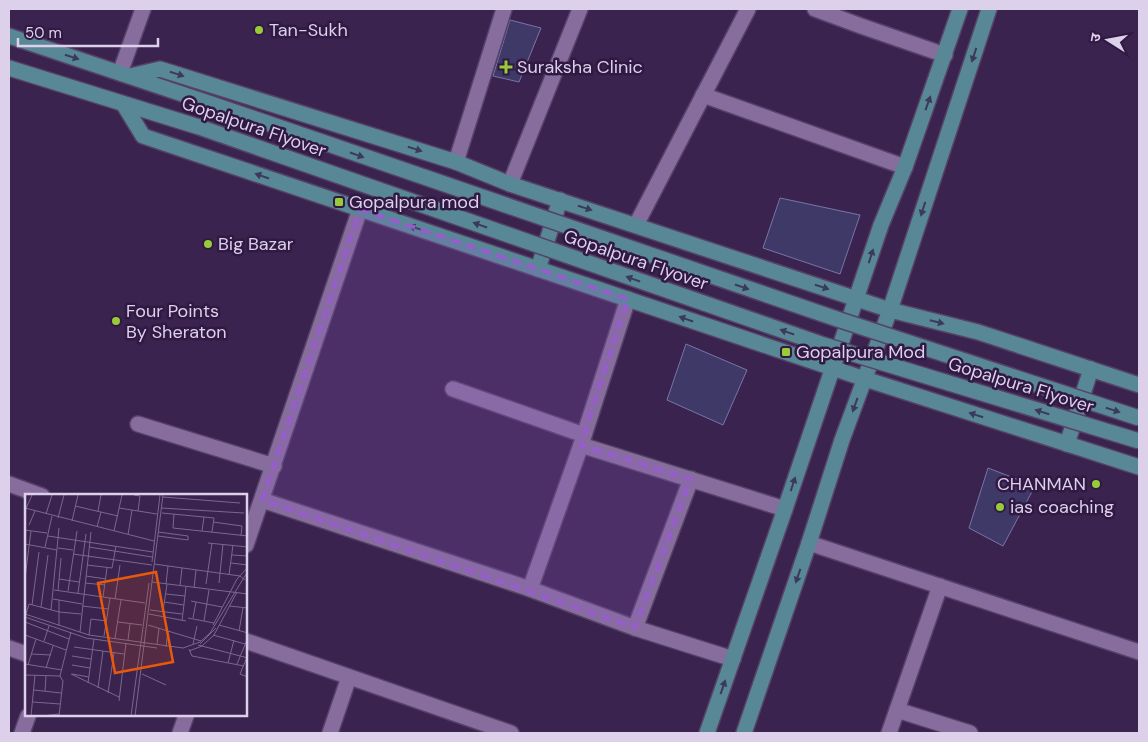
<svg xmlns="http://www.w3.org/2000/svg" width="1148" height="742" font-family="'DM Sans','Noto Sans Devanagari',sans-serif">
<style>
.building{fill:#3f3968;stroke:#7975a9}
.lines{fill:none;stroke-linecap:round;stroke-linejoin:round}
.minor-casing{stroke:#564167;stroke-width:18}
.primary-casing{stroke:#564167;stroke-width:18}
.minor{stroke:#866d9e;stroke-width:15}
.primary{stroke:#588796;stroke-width:15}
.primary-bridge-casing{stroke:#564167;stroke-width:18;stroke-linecap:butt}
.primary-bridge{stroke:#588796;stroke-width:15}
.oneway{fill:#3c3a5c}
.marked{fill:#985dcc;fill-opacity:0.2;stroke:#985dcc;stroke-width:4;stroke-dasharray:10 6;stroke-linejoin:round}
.poi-dot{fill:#97cc38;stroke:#301943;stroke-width:2}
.labels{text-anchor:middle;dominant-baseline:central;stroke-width:5;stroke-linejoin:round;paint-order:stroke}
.poi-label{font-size:18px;fill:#ddd0eb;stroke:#301943;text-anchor:start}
.street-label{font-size:18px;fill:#ddd0eb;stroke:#301943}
.inset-road{fill:none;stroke:#7b688d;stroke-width:1}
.view{fill:#e8590c;fill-opacity:0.15;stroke:#e8590c;stroke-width:2.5}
.inset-edge{fill:none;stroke:#ddd0eb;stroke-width:2.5}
</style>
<rect width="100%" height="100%" fill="#3a234e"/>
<g class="building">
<path d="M510,20L541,28L519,82L493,76Z"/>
<path d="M780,198L860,215L840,274L763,248Z"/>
<path d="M686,344L747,370L723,425L667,400Z"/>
<path d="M988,468L1035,486L1003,546L969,528Z"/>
</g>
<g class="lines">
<g class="minor-casing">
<g id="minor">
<path d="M815,9L861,26L945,55"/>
<path d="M120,73L143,9"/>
<path d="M703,95L905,167"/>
<path d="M456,162L504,9"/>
<path d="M510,184L580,9"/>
<path d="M636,225L748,9"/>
<path d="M453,389L584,435"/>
<path d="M138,424L274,466"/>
<path d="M581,445L785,509"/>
<path d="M9,484L42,496"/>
<path d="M262,500L530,589L635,628L733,659"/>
<path d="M809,543L1139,652"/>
<path d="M246,545L360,209"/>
<path d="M530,589L581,445L628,299"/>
<path d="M635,628L691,479"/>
<path d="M246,641L511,733"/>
<path d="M9,648L26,654"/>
<path d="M897,710L970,733"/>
<path d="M22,733L28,716"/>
<path d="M180,733L186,716"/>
<path d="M330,733L349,677"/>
<path d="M889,733L940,586"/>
</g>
</g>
<g class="primary-casing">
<g id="primary">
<path d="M9,36L212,104"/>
<path d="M9,68L199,127"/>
<path d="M130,76L160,69L456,162L510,184L890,310L978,332L1139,385"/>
<path d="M124,105L143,136L865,379L1139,467"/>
<path d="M538,269L560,200"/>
<path d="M1067,444L1091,369"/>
<path d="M707,733L785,509L881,225L905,167L960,9"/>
<path d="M744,733L809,543L842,440L890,310L989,9"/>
</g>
</g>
<use href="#minor" class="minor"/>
<use href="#primary" class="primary"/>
<g class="primary-bridge-casing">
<g id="primary-bridge">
<path d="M212,104L837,319L1139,418"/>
<path d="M199,127L824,345L1139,441"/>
</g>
</g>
<use href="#primary-bridge" class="primary-bridge"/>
</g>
<defs><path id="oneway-solid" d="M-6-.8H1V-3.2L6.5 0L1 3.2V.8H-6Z" transform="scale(1.25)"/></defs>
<g class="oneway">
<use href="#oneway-solid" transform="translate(974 55) rotate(108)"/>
<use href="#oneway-solid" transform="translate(72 57) rotate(18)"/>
<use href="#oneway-solid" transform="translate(177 74) rotate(17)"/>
<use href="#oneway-solid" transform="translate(928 103) rotate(-70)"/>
<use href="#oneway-solid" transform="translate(415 149) rotate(17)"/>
<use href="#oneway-solid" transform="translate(357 155) rotate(19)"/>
<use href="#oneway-solid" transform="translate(262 176) rotate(-161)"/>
<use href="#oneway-solid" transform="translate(585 208) rotate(18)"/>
<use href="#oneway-solid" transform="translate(923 209) rotate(108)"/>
<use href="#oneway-solid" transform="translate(480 225) rotate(-161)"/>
<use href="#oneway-solid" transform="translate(416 228) rotate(-161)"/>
<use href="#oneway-solid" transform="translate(871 256) rotate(-72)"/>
<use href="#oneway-solid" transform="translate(633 279) rotate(-161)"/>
<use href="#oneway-solid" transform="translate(742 287) rotate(19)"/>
<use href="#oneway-solid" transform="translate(822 287) rotate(18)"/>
<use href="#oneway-solid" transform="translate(686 319) rotate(-161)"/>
<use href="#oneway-solid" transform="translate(937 322) rotate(14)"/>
<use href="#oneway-solid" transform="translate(787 332) rotate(-161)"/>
<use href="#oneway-solid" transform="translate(855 405) rotate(110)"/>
<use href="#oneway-solid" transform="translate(1113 410) rotate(17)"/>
<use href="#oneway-solid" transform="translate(1042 412) rotate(-163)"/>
<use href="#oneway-solid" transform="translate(976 415) rotate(-162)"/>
<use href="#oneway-solid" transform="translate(793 484) rotate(-72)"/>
<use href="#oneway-solid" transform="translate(798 576) rotate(109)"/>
<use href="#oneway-solid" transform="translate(723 687) rotate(-71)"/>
</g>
<path class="marked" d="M360,209L628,299L581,445L691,479L635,628L262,500Z"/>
<g class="poi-dot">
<circle cx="259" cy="30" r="5"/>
<path d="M503.5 59.5h5v5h5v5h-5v5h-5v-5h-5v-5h5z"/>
<rect x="334" y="197" width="10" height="10" rx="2.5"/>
<circle cx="208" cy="244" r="5"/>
<circle cx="116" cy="321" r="5"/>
<rect x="781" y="347" width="10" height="10" rx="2.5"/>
<circle cx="1096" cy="484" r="5"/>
<circle cx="1000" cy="507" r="5"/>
</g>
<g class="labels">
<g class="poi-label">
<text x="269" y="30">Tan-Sukh</text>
<text x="517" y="67">Suraksha Clinic</text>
<text x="349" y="202">Gopalpura mod</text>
<text x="218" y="244">Big Bazar</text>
<text x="126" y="311">Four Points<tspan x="126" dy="21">By Sheraton</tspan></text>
<text x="796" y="352">Gopalpura Mod</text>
<text x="1086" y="484" text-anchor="end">CHANMAN</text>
<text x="1010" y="507">ias coaching</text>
</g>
<g class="street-label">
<text transform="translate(254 127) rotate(19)">Gopalpura Flyover</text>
<text transform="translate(636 260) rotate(19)">Gopalpura Flyover</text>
<text transform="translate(1021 385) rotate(17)">Gopalpura Flyover</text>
</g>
</g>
<g transform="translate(25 494)">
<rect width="222" height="222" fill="#3a234e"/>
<path class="inset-road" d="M109,1L115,2L113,17M138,3L215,9M50,12L93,22M0,14L129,47M94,14L132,20M136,14L219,19M0,17L7,1M73,17L76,1M137,19L179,23L177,37M21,20L27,1M149,20L148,34L223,42M179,23L189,24L187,38M33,24L39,1M47,27L53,1M188,28L217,32L216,42M4,31L10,17M72,33L76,18M0,36L22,39M89,37L97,1M133,38L163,42V46M103,41L107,16M23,42L128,58M133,42L163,46M183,49L223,53M0,50L32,56M20,53L27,22M64,53L127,63M33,54L48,56M48,60L127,71M207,61L223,62M127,68L135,1M206,69L223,71M129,70L215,82L220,86M62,71L87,74L91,52M204,81L208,51M61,82L81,85M0,84L6,37M34,85L54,88M127,88L223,100M60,89L80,91M194,89L198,50M141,90L143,72M181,90L187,49M155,92L157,74M169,94L171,76M29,96L120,109M33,97L36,64M43,97L52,37M53,99L61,40M141,100L160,102M78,103L82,74M28,105L57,110M90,105L95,71M166,107L197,113M139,108L159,111M7,111L14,58M57,112L83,115M204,112L223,114M16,113L23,61M26,116L34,34M125,116L157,120M138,117L142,90M0,120L64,141L158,154L175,148L185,139L223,77M1,120L4,110L34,118L56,120M124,120L161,127M0,123L61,144L132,154M163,124L189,129M168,124L171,108M157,127L161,93M179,127L184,96M0,128L44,145M93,128L117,131M123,131L176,147M188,131L212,85L223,73M194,131L223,139M34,132V106M214,137L218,114M55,138L66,38M0,141L41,156M64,141L66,125L81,127M188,141L220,150M79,142L85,104M90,144L96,106M103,146L105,130M19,147L24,132M132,150L134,134M168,150L172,132M175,150L191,134M173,151L223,164M49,153L99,160M141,153L143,137M164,155L167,162L219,172M164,157L177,152L189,141L212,98M6,160L26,161M223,161L215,180L223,183M47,162L66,165M203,169L209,146M0,170L37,176M212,170L222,146M3,171L11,145M47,171L65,174M21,174L28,152M46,180L94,203M47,180L64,183M117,180L141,191M0,181L35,182L46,138M63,189L69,145M73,194L78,157M9,196L36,199M20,197L21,182M83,199L89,159M94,207L101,149M8,208L35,210M6,222L10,181M17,222L34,220M34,222L38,187L35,182M106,222L124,89M110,222L138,1"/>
<path class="view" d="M131,78L148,168L90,179L73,89Z"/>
<rect width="222" height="222" class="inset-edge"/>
</g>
<rect width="1148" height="742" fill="none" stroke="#ddd0eb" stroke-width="20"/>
<g transform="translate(1108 40) rotate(281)" stroke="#301943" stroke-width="4" paint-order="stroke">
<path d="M0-4L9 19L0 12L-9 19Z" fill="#ddd0eb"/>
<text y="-8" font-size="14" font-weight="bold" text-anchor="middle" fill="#ddd0eb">उ</text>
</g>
<path d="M18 38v8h140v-8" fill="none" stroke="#ddd0eb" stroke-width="2.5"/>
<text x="25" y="38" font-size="15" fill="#ddd0eb" stroke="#301943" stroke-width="4" paint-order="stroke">50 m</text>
</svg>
